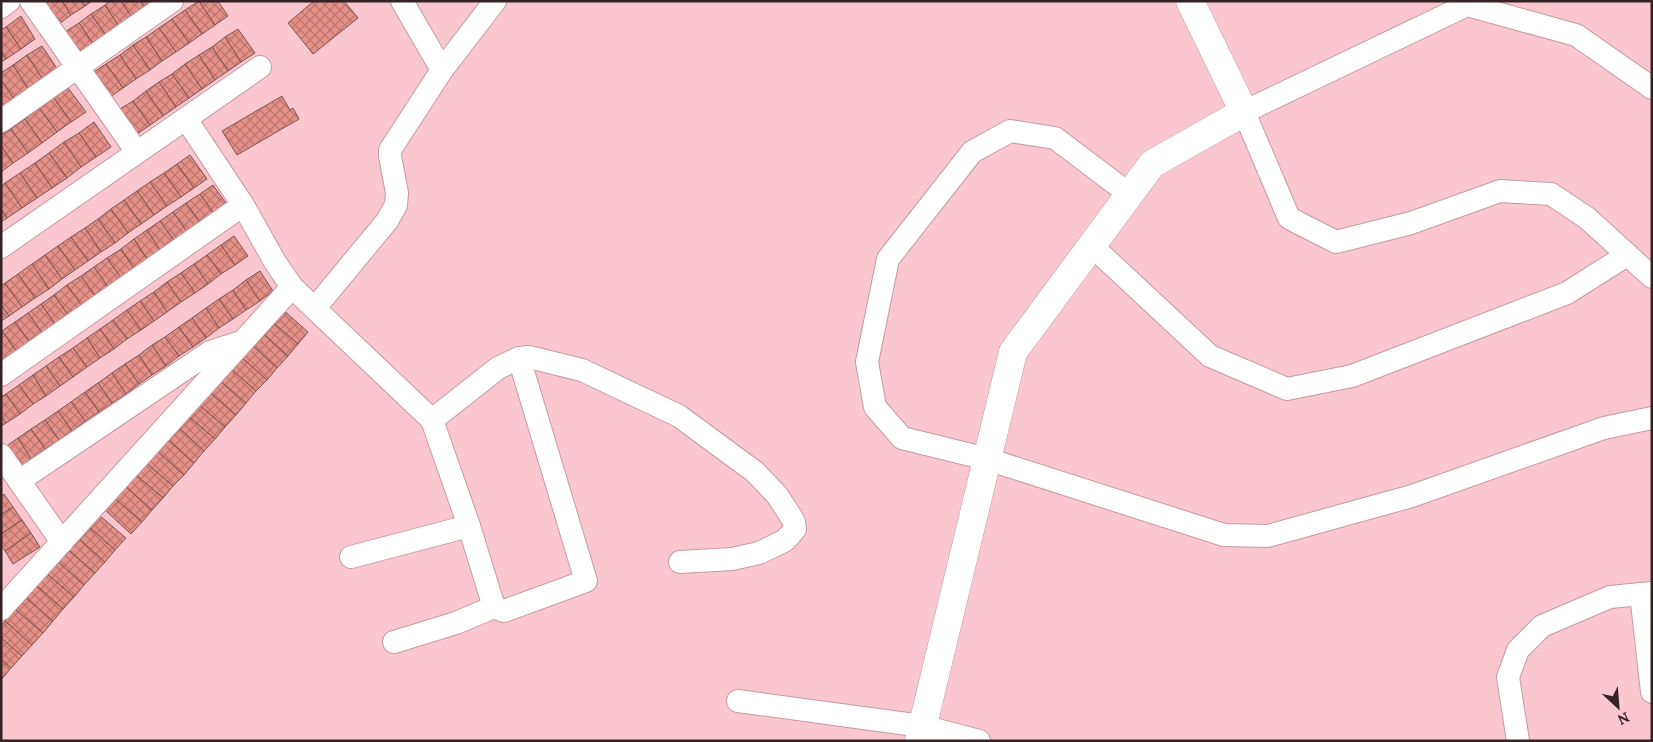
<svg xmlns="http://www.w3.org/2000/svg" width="1653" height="742" font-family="Lora,serif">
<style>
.building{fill:url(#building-cross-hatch);stroke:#80544f}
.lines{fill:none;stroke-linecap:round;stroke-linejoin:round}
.minor-casing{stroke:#c998a1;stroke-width:24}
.tertiary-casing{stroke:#c998a1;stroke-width:29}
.minor{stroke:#fff;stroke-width:22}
.tertiary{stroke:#fff;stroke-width:28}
</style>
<defs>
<pattern id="building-cross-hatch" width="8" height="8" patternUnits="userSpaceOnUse" patternTransform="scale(1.25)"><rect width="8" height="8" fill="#e59188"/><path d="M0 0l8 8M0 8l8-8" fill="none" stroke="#ba766f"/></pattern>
</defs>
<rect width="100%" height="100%" fill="#fac7d0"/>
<g class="building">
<path d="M43,1H62L71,15L59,24Z"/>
<path d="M62,1H81L85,6L71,15Z"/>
<path d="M81,1H92L85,6Z"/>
<path d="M110,1H121L134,20L121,30L105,5Z"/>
<path d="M121,1H140L147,11L134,20Z"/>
<path d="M140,1H160L147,11Z"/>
<path d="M199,1L215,25L202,34L185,10Z"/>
<path d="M199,1H218L228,16L215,25Z"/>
<path d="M314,1H344L358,18L313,54L288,23Z"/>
<path d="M105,5L121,30L108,38L91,14Z"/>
<path d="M185,10L202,34L189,43L172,19Z"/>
<path d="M91,14L108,38L95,47L79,23Z"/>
<path d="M21,16L35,39L21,49L6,27Z"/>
<path d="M172,19L189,43L176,52L159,28Z"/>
<path d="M79,23L95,47L82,56L65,32Z"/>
<path d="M6,27L21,49L6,59L1,52V30Z"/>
<path d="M159,28L176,52L162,61L146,37Z"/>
<path d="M238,29L255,53L241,62L225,37Z"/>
<path d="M146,37L162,61L150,70L133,45Z"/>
<path d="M225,37L241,62L228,71L212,47Z"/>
<path d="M133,45L150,70L136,79L120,55Z"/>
<path d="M42,46L60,73L45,83L27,55Z"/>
<path d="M212,47L228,71L215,80L199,55Z"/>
<path d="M1,52L6,59L1,62Z"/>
<path d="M27,55L45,83L31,93L13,65Z"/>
<path d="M120,55L136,79L123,88L106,64Z"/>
<path d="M199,55L215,80L202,89L185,64Z"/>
<path d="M106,64L123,88L110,97L94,72Z"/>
<path d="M185,64L202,89L189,98L172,74Z"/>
<path d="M13,65L31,93L16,102L1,80V73Z"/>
<path d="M172,74L189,98L176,107L159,82Z"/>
<path d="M1,80L16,102L1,112Z"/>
<path d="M159,82L176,107L163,116L146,91Z"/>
<path d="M68,88L86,112L71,122L54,98Z"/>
<path d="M146,91L163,116L150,125L133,101Z"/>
<path d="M282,96L290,110L293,108L299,119L237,155L222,131Z"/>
<path d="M54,98L71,122L57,132L39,108Z"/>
<path d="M133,101L150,125L137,134L120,109Z"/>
<path d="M39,108L57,132L42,143L25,119Z"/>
<path d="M25,119L42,143L28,153L11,129Z"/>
<path d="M94,122L111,147L96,157L79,133Z"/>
<path d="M11,129L28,153L13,163L1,146V135Z"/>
<path d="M79,133L96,157L81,167L64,142Z"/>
<path d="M64,142L81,167L67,178L49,153Z"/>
<path d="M1,146L13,163L1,172Z"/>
<path d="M49,153L67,178L52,188L35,163Z"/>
<path d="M190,155L207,179L194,188L177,164Z"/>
<path d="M35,163L52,188L37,198L20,173Z"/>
<path d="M177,164L194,188L181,197L164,173Z"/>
<path d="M20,173L37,198L22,208L5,183Z"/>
<path d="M164,173L181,197L167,206L150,182Z"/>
<path d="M150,182L167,206L154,215L137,191Z"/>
<path d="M5,183L22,208L7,218L1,209V186Z"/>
<path d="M213,185L230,209L217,218L200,194Z"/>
<path d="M137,191L154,215L141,224L124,200Z"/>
<path d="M200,194L217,218L203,227L186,203Z"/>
<path d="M124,200L141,224L128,233L111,209Z"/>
<path d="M186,203L203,227L190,236L173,212Z"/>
<path d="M1,209L7,218L1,222Z"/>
<path d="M111,209L128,233L115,243L98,219Z"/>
<path d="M173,212L190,236L177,245L160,221Z"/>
<path d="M98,219L115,243L101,252L85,228Z"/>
<path d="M160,221L177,245L163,255L147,230Z"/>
<path d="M85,228L101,252L88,261L71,237Z"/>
<path d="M147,230L163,255L150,264L134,239Z"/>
<path d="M234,236L248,256L235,265L221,245Z"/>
<path d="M71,237L88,261L75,270L58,246Z"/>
<path d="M134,239L150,264L137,273L121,249Z"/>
<path d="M221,245L235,265L221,274L207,255Z"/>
<path d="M58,246L75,270L62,279L45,255Z"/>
<path d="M121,249L137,273L124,282L107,258Z"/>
<path d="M45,255L62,279L49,289L32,264Z"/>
<path d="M207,255L221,274L208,284L194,264Z"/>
<path d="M107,258L124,282L111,291L94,267Z"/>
<path d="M32,264L49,289L35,298L18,274Z"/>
<path d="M194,264L208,284L195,293L181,273Z"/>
<path d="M94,267L111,291L98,300L81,276Z"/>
<path d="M260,271L273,291L260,301L246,280Z"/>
<path d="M181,273L195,293L181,302L167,282Z"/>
<path d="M18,274L35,298L22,307L5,283Z"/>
<path d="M81,276L98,300L84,309L67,285Z"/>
<path d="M246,280L260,301L246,310L233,290Z"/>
<path d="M167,282L181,302L167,312L154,292Z"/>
<path d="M5,283L22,307L9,316L1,305V286Z"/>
<path d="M67,285L84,309L71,319L54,295Z"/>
<path d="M233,290L246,310L233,319L219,299Z"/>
<path d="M154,292L167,312L154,321L140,301Z"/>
<path d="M54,295L71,319L58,328L41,304Z"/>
<path d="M219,299L233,319L219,328L206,308Z"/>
<path d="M140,301L154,321L141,330L127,310Z"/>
<path d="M41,304L58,328L45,337L28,313Z"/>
<path d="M1,305L9,316L1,321Z"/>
<path d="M206,308L219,328L206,338L192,318Z"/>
<path d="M282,309L308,332L298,344L271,321Z"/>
<path d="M127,310L141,330L127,339L113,320Z"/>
<path d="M28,313L45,337L32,346L15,322Z"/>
<path d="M192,318L206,338L193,347L179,327Z"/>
<path d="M113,320L127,339L114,349L100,329Z"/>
<path d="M271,321L298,344L288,356L261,332Z"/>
<path d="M15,322L32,346L19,355L2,331Z"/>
<path d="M179,327L193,347L179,356L165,337Z"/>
<path d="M100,329L114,349L100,358L87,338Z"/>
<path d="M2,331L19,355L6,365L1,358Z"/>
<path d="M261,332L288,356L277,368L251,344Z"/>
<path d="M165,337L179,356L166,366L152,345Z"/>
<path d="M87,338L100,358L87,367L73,348Z"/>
<path d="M251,344L277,368L267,380L240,356Z"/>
<path d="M152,345L166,366L152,375L139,355Z"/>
<path d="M73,348L87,367L73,377L59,357Z"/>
<path d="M139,355L152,375L139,384L125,364Z"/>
<path d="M240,356L267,380L256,391L230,368Z"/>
<path d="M59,357L73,377L60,386L46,366Z"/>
<path d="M125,364L139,384L126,394L112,373Z"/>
<path d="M46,366L60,386L46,396L33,375Z"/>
<path d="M230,368L256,391L246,403L219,380Z"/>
<path d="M112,373L126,394L112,403L98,383Z"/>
<path d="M33,375L46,396L33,404L19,385Z"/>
<path d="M219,380L246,403L236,415L209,392Z"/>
<path d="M98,383L112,403L99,412L85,392Z"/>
<path d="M19,385L33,404L20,414L6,394Z"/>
<path d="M85,392L99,412L85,421L71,402Z"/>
<path d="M209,392L236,415L225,427L198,404Z"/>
<path d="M6,394L20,414L6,423L1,416V397Z"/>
<path d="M71,402L85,421L72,431L58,411Z"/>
<path d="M198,404L225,427L215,439L188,416Z"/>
<path d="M58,411L72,431L59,440L45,420Z"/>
<path d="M1,416L6,423L1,426Z"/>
<path d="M188,416L215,439L204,451L178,427Z"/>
<path d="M45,420L59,440L45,449L31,429Z"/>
<path d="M178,427L204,451L194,463L167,439Z"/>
<path d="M31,429L45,449L31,459L18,438Z"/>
<path d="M18,438L31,459L18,468L4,448Z"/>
<path d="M167,439L194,463L184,475L157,451Z"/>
<path d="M157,451L184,475L173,486L146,463Z"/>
<path d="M146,463L173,486L163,498L136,475Z"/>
<path d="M136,475L163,498L152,510L126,487Z"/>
<path d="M126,487L152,510L142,522L115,499Z"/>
<path d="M4,494L13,507L1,515V496Z"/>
<path d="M115,499L142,522L131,534L105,510Z"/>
<path d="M13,507L22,520L1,534V515Z"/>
<path d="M99,515L126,538L115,550L89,527Z"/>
<path d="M22,520L31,533L5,551L1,546V534Z"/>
<path d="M89,527L115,550L105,562L78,538Z"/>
<path d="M31,533L40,547L13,564L5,551Z"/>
<path d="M78,538L105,562L95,573L68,550Z"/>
<path d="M68,550L95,573L84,585L58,562Z"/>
<path d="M58,562L84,585L74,597L47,574Z"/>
<path d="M47,574L74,597L63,609L37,586Z"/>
<path d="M37,586L63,609L53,621L26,598Z"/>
<path d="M26,598L53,621L43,633L16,610Z"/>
<path d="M16,610L43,633L32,645L5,621Z"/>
<path d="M5,621L32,645L22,656L1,638V626Z"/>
<path d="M1,638L22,656L11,668L1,659Z"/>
<path d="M1,659L11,668L1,680Z"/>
</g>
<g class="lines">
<g class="minor-casing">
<g id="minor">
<path d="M31,1L137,152"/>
<path d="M402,1L442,70"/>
<path d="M1,7L9,1"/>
<path d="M1652,88L1576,35L1467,5L1244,112L1289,218L1336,242L1411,223L1500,191L1551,194L1587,218L1652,277"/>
<path d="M1,121L172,1"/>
<path d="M1129,194L1055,138L1010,131L972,152L888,259L867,362L875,407L902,438L987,459L1224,535L1268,536L1412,496L1604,428L1652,418"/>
<path d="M1092,246L1210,356L1287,389L1352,376L1567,293L1627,255"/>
<path d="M1,247L260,67"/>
<path d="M292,287L432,420L469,526L494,607L504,611L586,581L519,358"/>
<path d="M315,308L387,221L396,205L397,193L390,156V150L442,70L495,1"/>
<path d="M1,375L243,205"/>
<path d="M432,420L498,368L519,358L529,357L582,370L679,416L755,472L777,495L790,515L794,522L795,529L790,535L784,541L759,553L732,559L680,562"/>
<path d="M1,455L62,542"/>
<path d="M19,481L210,352L241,342"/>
<path d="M351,557L469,526"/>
<path d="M1641,594L1652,692"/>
<path d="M1,609L292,287L275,262L243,205L186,119"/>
<path d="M394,642L456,623L494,607"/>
<path d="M738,701L922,726L979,741"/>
<path d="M1518,741L1508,677L1518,650L1542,626L1610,597L1652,593"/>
</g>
</g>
<g class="tertiary-casing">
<path id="tertiary" d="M919,741L1013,352L1152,164L1244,112L1190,1"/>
</g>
<use href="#minor" class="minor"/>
<use href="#tertiary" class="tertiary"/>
</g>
<rect width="1653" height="742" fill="none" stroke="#352225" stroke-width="5"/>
<g transform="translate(1618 707) rotate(154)" stroke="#fac7d0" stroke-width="4" paint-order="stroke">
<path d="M0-4L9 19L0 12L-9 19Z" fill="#352225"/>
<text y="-8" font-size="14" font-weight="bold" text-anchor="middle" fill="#352225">N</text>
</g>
</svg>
